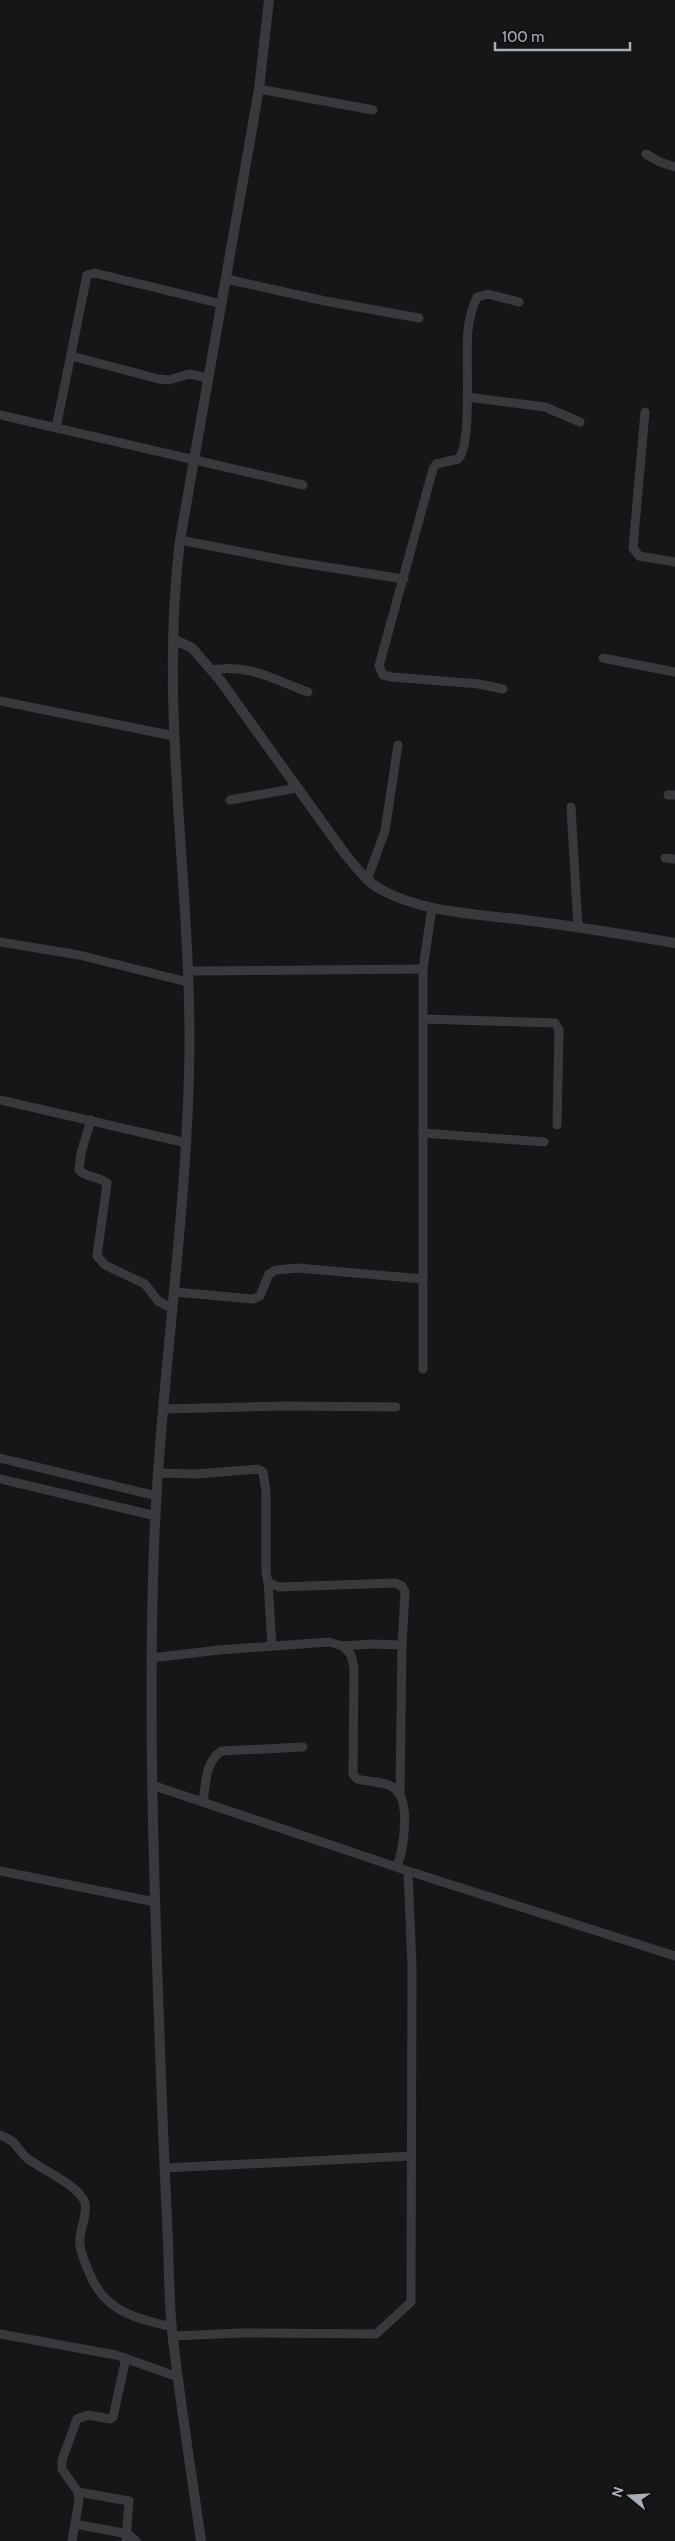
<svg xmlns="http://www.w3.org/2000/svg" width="675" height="2541" font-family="Cabin,sans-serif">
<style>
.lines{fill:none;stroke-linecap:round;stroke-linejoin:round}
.minor{stroke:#38393c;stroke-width:9}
.tertiary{stroke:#38393c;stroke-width:10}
</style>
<rect width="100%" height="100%" fill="#161618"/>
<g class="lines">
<g class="minor">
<path d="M259,89L373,110"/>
<path d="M646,154L660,162L675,167"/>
<path d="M226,279L325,301L419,318"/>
<path d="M71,356L159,379L169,380L189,374L208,378"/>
<path d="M467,397L545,407L580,422"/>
<path d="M645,412L633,548L639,556L675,562"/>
<path d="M0,415L303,485"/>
<path d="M56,428L87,275L95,273L222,304"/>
<path d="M180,540L288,561L404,579"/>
<path d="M603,658L675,672"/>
<path d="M212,670C247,663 275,680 308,692"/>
<path d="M503,689L479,684L392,677L383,675L379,666L433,469L436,464L458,459C473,445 465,354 468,330C469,319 472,308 477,297L488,294L519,302"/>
<path d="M0,701L174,736"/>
<path d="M668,795H675"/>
<path d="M230,800L297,788"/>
<path d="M571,807L578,927"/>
<path d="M665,858L675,859"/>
<path d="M367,880L385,831L398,745"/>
<path d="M0,942L79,955L188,982"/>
<path d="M188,971L423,969"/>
<path d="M424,1019L555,1023L559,1030L557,1125"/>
<path d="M0,1100L187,1143"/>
<path d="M91,1120L81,1153L79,1170C86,1178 99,1176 107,1183L97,1256L105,1265L145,1284L158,1301L173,1309"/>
<path d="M423,1133L544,1142"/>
<path d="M175,1292L253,1299L260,1296L269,1274L276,1270L298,1268L423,1279"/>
<path d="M423,1369V969L432,908"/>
<path d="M163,1409L284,1406L396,1407"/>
<path d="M0,1458L157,1496"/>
<path d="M158,1473L196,1474L258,1469L263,1472L266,1491V1573L268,1582L279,1587L395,1583L402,1586L405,1592L402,1645"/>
<path d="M0,1479L156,1516"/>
<path d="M268,1582L272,1646"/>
<path d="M343,1646L371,1644L402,1645L400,1794"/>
<path d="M151,1658L219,1650L329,1642L343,1646L351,1655L354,1668L353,1774L357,1779C368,1782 385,1781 394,1788C412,1801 403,1850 397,1867"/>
<path d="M152,1785L408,1871L675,1956"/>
<path d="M203,1802C206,1783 205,1761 222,1751L303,1747"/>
<path d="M0,1871L155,1902"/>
<path d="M0,2135C19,2142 16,2149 28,2159C43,2170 80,2186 85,2203C88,2216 78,2231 80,2245C81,2254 85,2262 88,2270C104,2312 133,2317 172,2327"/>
<path d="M164,2168L412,2156"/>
<path d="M0,2334L116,2355L178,2377"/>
<path d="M173,2336L242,2333L376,2334L411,2302L412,1967L408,1871"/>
<path d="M78,2492L129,2501L126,2541"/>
<path d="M75,2524L128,2534L136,2541"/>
<path d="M72,2541L79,2501L78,2492L62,2469V2460L77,2419L88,2415L110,2419L113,2417L126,2358"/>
</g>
<g class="tertiary">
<path d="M173,639L192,648L220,680L345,854C356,867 366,881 380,889C425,914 482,914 532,921C580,927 627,935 675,943"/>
<path d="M201,2541C191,2471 180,2401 172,2331C169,2301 169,2271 168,2241C165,2177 162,2113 160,2049C154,1882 148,1714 154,1546C160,1388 185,1232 189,1074C194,896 158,718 180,540L259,89L269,0"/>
</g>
</g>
<g transform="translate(630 2496) rotate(288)" stroke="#111113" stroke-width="4" paint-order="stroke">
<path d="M0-4L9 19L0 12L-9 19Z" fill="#aaaeb6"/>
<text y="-8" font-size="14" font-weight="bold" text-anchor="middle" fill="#aaaeb6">N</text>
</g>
<path d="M495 42v8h135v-8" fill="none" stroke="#aaaeb6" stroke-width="2.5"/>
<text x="502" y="42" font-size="15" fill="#aaaeb6" stroke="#111113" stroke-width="4" paint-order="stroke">100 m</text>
</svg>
